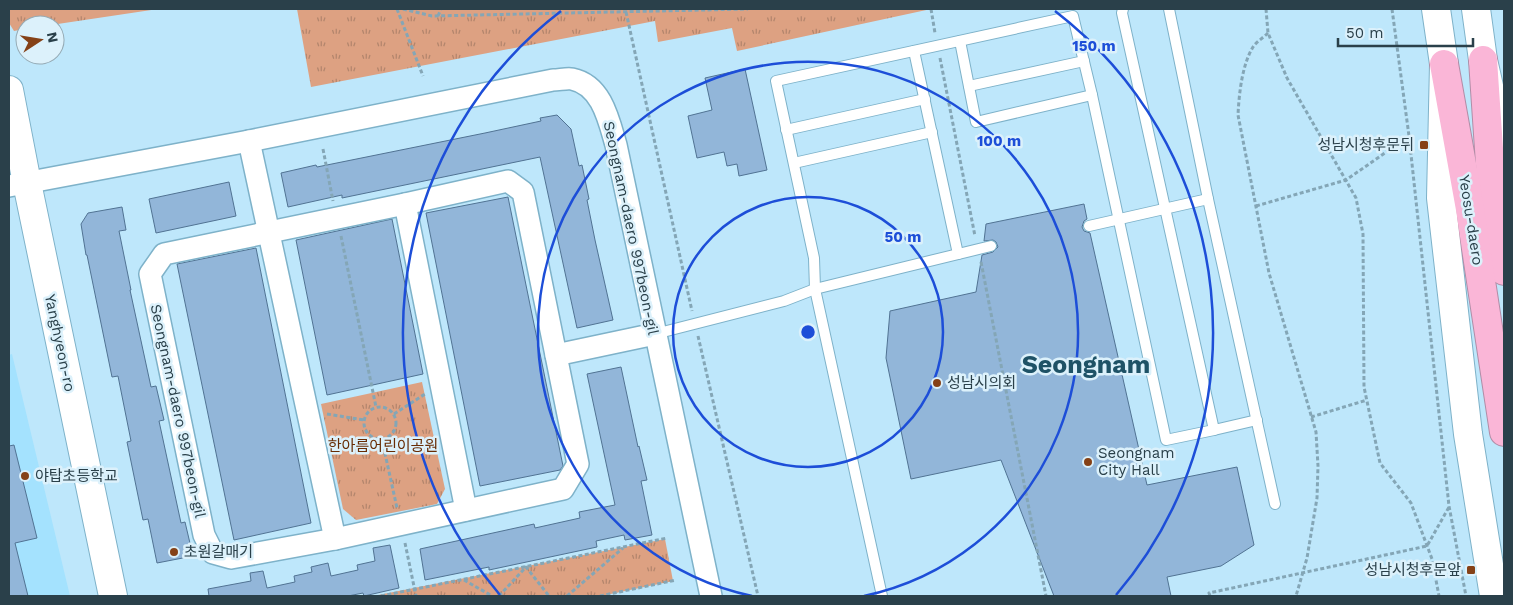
<svg xmlns="http://www.w3.org/2000/svg" width="1513" height="605" font-family="'Work Sans','Noto Sans KR',sans-serif">
<style>
.built{fill:#a4e2fe}
.park{fill:url(#park-tufts)}
.building{fill:#92b6d9;stroke:#517393}
.lines{fill:none;stroke-linecap:round;stroke-linejoin:round}
.lane-casing{stroke:#7eb2c9;stroke-width:12}
.street-casing{stroke:#7eb2c9;stroke-width:24}
.secondary-casing{stroke:#7eb2c9;stroke-width:30}
.highway-casing{stroke:#b18da6;stroke-width:30}
.path{stroke:#84a6b6;stroke-width:3;stroke-dasharray:4 2.5;stroke-linecap:butt}
.lane{stroke:#fff;stroke-width:10}
.street{stroke:#fff;stroke-width:21}
.secondary{stroke:#fff;stroke-width:28}
.highway{stroke:#fab6d7;stroke-width:28}
.ring{fill:none;stroke:#1d4ed8;stroke-width:2.5}
.poi-dot{fill:#854117;stroke:#dcf1fb;stroke-width:2}
.labels{text-anchor:middle;dominant-baseline:central;stroke-width:5;stroke-linejoin:round;paint-order:stroke}
.poi-label{font-size:15px;fill:#2a404a;stroke:#dcf1fb;text-anchor:start}
.street-label{font-size:15px;fill:#2a404a;stroke:#dcf1fb}
.park-label{font-size:15px;fill:#682c04;stroke:#dcf1fb}
.town-label{font-size:25px;font-weight:bold;fill:#1e5266;stroke:#dcf1fb}
.centre{fill:#1d4ed8;stroke:#dcf1fb;stroke-width:2.5}
.ring-label{font-size:15px;text-anchor:middle;font-weight:bold;fill:#1d4ed8;stroke:#dcf1fb;stroke-width:5;stroke-linejoin:round;paint-order:stroke}
</style>
<defs>
<pattern id="park-tufts" width="24" height="20" patternUnits="userSpaceOnUse" patternTransform="scale(1.25)"><rect width="24" height="20" fill="#dda182"/><path d="M3 7l-1-3M5 7V3M7 7l1-3M15 17l-1-3M17 17v-4M19 17l1-3" fill="none" stroke="#b3856c"/></pattern>
</defs>
<rect width="100%" height="100%" fill="#bee7fb"/>
<path class="built" d="M12,354L70,596H9V355Z"/>
<g class="park">
<path d="M9,9H158L51,25H25V29L14,31L9,23Z"/>
<path d="M297,9H931L737,51L732,28L658,42L655,21L311,87Z"/>
<path d="M422,382L445,489L437,504L356,520L343,509L321,404Z"/>
<path d="M665,539L673,581L601,596H373Z"/>
</g>
<g class="building">
<path d="M745,69L767,170L739,176L737,164L727,166L724,152L697,158L688,116L712,110L705,78Z"/>
<path d="M557,115L571,129L579,166L582,165L589,199L587,200L595,240L613,320L577,328L540,157L342,198V195L288,207L281,173L316,165L317,167L485,133L541,121L540,118Z"/>
<path d="M229,182L236,216L156,233L149,199Z"/>
<path d="M508,197L563,466L560,470L480,486L426,213Z"/>
<path d="M1084,204L1087,219L1084,221L1082,227L1084,231L1090,233L1147,485L1237,467L1254,545L1221,566L1167,577L1171,596H1054L1001,460L911,479L886,358L890,311L976,292L982,255L993,252L998,247L996,242L993,240L984,241L986,224Z"/>
<path d="M122,207L126,230L119,231L131,290H130L151,387L156,386L164,420L159,421L181,523L185,522L193,556L157,563L148,519L143,520L127,442L131,441L118,376L112,377L87,255H86L81,224L88,213Z"/>
<path d="M392,219L423,374L327,395L296,240Z"/>
<path d="M256,248L311,523L234,540L177,264Z"/>
<path d="M621,367L638,447L639,446L647,480L641,481L652,535L625,540L624,535L596,541L597,547L489,570V567L425,580L420,549L534,524L535,528L580,518L579,512L615,505L587,374Z"/>
<path d="M14,445L37,538L15,543L28,596H9V446Z"/>
<path d="M390,545L399,588L364,596L363,593L348,596H209L208,589L251,581L250,573L263,571L267,588L295,582L294,576L312,572L311,567L328,563L331,576L358,570L357,565L375,561L373,548Z"/>
</g>
<g class="lines">
<g class="lane-casing">
<g id="lane">
<path d="M1123,9L1122,13L1214,430L1257,420"/>
<path d="M1169,9L1208,199"/>
<path d="M960,41L976,122L1092,95"/>
<path d="M914,51L958,254"/>
<path d="M969,86L1084,61"/>
<path d="M786,130L925,99"/>
<path d="M794,163L932,132"/>
<path d="M1089,226L1208,199L1275,504"/>
<path d="M655,334L784,301L815,289L991,246"/>
<path d="M882,596L815,289L814,258L776,81L1073,16L1092,95L1166,440L1214,430"/>
</g>
</g>
<g class="street-casing">
<g id="street">
<path d="M249,141L335,539"/>
<path d="M508,181L523,192L578,464L563,489L335,539L231,558L213,553L204,535L150,274L164,254L405,204Z"/>
<path d="M9,186L249,141L553,80C559,80 567,78 572,79C602,85 609,121 616,145L711,596"/>
<path d="M405,204L466,510"/>
<path d="M556,355L655,334"/>
</g>
</g>
<g class="secondary-casing">
<g id="secondary">
<path d="M1436,9L1444,64L1441,198L1468,434L1494,596"/>
<path d="M1476,9L1483,60L1504,152"/>
<path d="M9,90L27,183L113,596"/>
</g>
</g>
<g class="highway-casing">
<g id="highway">
<path d="M1483,60L1492,193L1504,271"/>
<path d="M1444,64L1470,209L1504,432"/>
</g>
</g>
<g class="path">
<path d="M397,9L423,76"/>
<path d="M403,9L432,16L748,9"/>
<path d="M931,9L935,33"/>
<path d="M1266,9L1268,33L1287,78L1356,198L1363,234L1364,387L1380,463L1411,503L1432,559L1439,596"/>
<path d="M1392,9L1409,136L1449,506L1466,596"/>
<path d="M626,12L692,311"/>
<path d="M438,16L441,9"/>
<path d="M1268,33C1263,38 1256,42 1253,47C1242,65 1239,94 1238,115L1269,273L1316,432L1318,466L1317,498L1307,558L1296,596"/>
<path d="M940,58L975,236"/>
<path d="M323,149L333,201"/>
<path d="M1256,206L1346,180L1408,137"/>
<path d="M341,236L376,407"/>
<path d="M981,262L1046,596"/>
<path d="M698,336L758,596"/>
<circle cx="380" cy="423" r="16"/>
<path d="M327,414L364,420"/>
<path d="M394,414L425,394"/>
<path d="M1311,417L1367,400"/>
<path d="M382,440L397,508"/>
<path d="M405,543L416,596"/>
<path d="M464,580L492,596"/>
<path d="M381,596L667,538"/>
<path d="M499,596L526,567L549,596"/>
<path d="M567,596L623,548"/>
<path d="M600,596L676,580"/>
<path d="M1210,596L1209,593L1427,546L1449,507"/>
</g>
<use href="#lane" class="lane"/>
<use href="#street" class="street"/>
<use href="#secondary" class="secondary"/>
<use href="#highway" class="highway"/>
</g>
<g class="ring">
<circle cx="808" cy="332" r="135"/>
<path d="M752 596A270 270 0 1 1 864 596"/>
<path d="M500 595A405 405 0 0 1 561 11M1055 11A405 405 0 0 1 1116 595"/>
</g>
<g class="poi-dot">
<rect x="1419" y="140" width="10" height="10" rx="2.5"/>
<circle cx="937" cy="383" r="5"/>
<circle cx="1088" cy="462" r="5"/>
<circle cx="25" cy="476" r="5"/>
<circle cx="174" cy="552" r="5"/>
<rect x="1466" y="565" width="10" height="10" rx="2.5"/>
</g>
<g class="labels">
<g class="poi-label">
<text x="1414" y="145" text-anchor="end">성남시청후문뒤</text>
<text x="947" y="383">성남시의회</text>
<text x="1098" y="453">Seongnam<tspan x="1098" dy="17">City Hall</tspan></text>
<text x="35" y="476">야탑초등학교</text>
<text x="184" y="552">초원갈매기</text>
<text x="1461" y="570" text-anchor="end">성남시청후문앞</text>
</g>
<g class="street-label">
<text transform="translate(1471 220) rotate(81)">Yeosu-daero</text>
<text transform="translate(631 228) rotate(78)">Seongnam-daero 997beon-gil</text>
<text transform="translate(60 343) rotate(78)">Yanghyeon-ro</text>
<text transform="translate(178 411) rotate(78)">Seongnam-daero 997beon-gil</text>
</g>
<g class="park-label">
<text x="383" y="446">한아름어린이공원</text>
</g>
<g class="town-label">
<text x="1086" y="364">Seongnam</text>
</g>
</g>
<circle cx="808" cy="332" r="8" class="centre"/>
<g class="ring-label">
<text x="1094" y="51">150 m</text>
<text x="999" y="146">100 m</text>
<text x="903" y="242">50 m</text>
</g>
<rect width="1513" height="605" fill="none" stroke="#2a404a" stroke-width="20"/>
<g transform="translate(40 40) rotate(78)"><circle r="24" fill="#dcf1fb" stroke="#95aab4"/>
<path d="M0-4L9 19L0 12L-9 19Z" fill="#854117"/>
<text y="-8" font-size="14" font-weight="bold" text-anchor="middle" fill="#2a404a">N</text>
</g>
<path d="M1338 38v8h135v-8" fill="none" stroke="#2a404a" stroke-width="2.5"/>
<text x="1346" y="38" font-size="15" fill="#2a404a" stroke="#dcf1fb" stroke-width="4" paint-order="stroke">50 m</text>
</svg>
